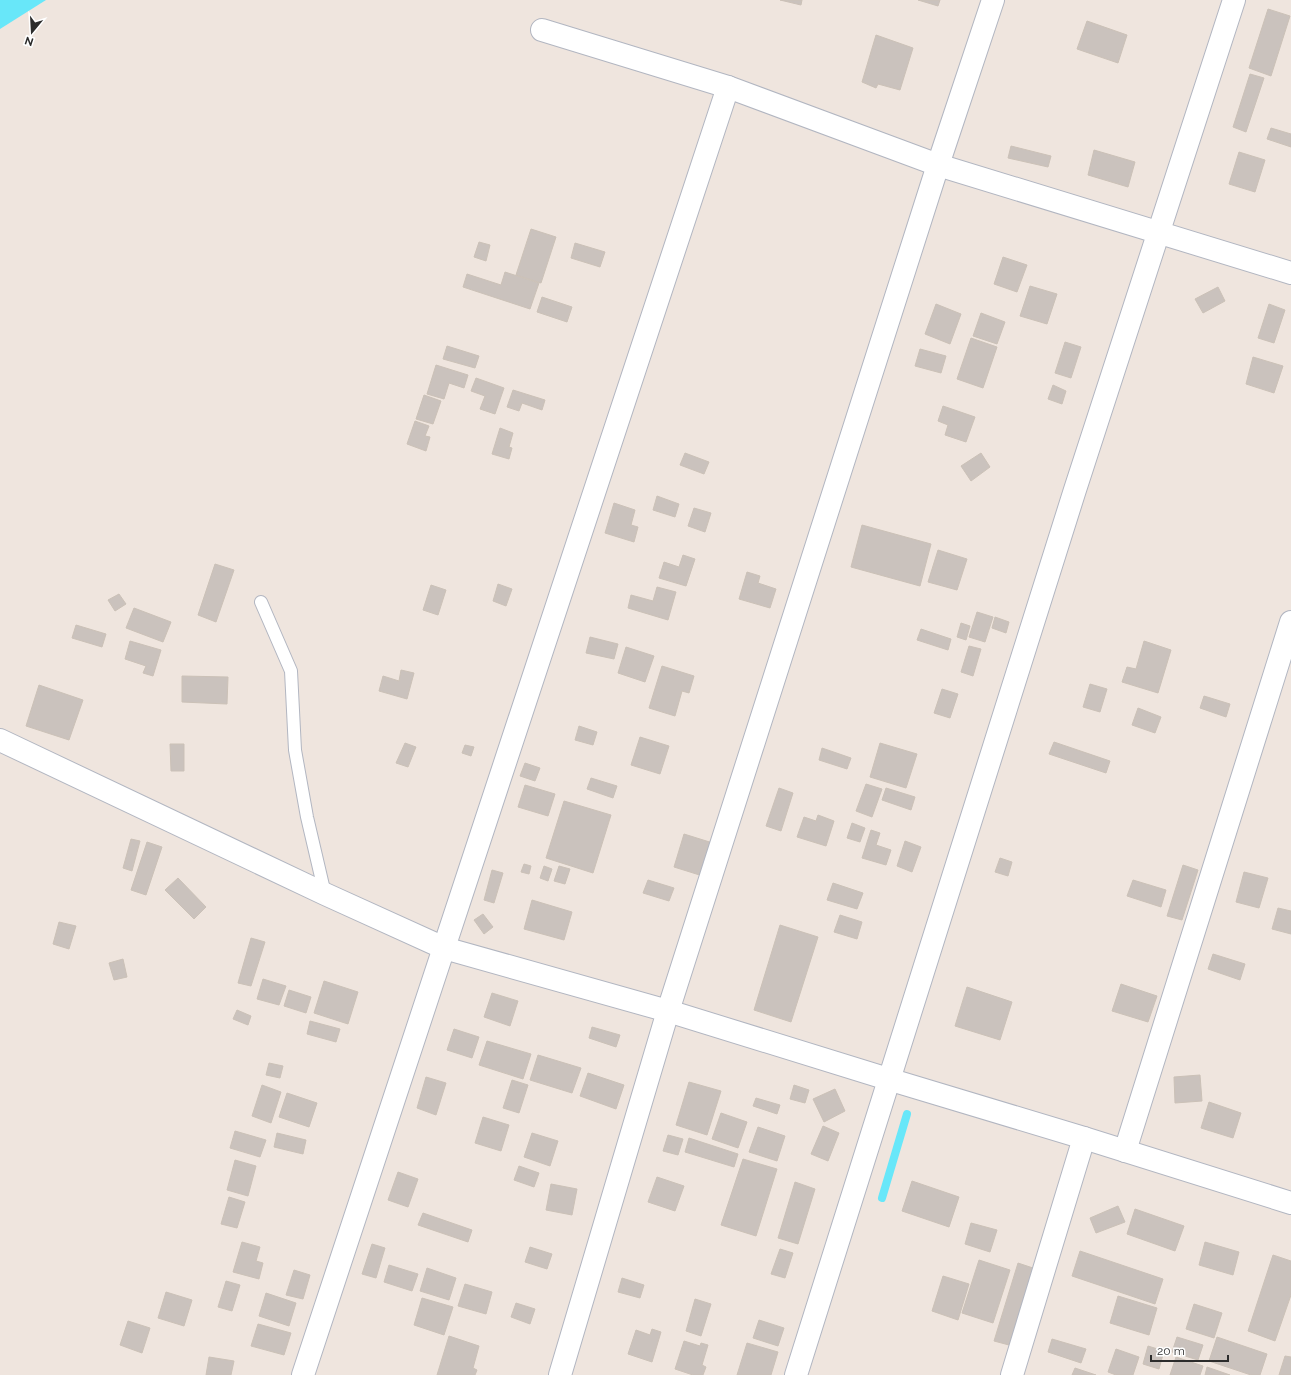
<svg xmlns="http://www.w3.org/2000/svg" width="1291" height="1375" font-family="Raleway,sans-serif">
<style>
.water{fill:#68e7f9}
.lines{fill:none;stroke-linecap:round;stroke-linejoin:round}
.stream{stroke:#68e7f9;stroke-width:8}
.building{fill:#cac2bd;stroke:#cbc1b7}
.lane-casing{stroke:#b2b6c1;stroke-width:14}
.street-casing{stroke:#b2b6c1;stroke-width:24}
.lane{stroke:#fff;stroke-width:12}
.street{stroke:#fff;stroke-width:22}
</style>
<rect width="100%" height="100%" fill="#efe5de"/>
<path class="water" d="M0,0H46L0,29Z"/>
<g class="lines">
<path class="stream" d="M882,1198L907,1114"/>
</g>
<g class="building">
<path d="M780,0H802L801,5Z"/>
<path d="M918,0H940L938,6Z"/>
<path d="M1268,9L1290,16L1271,76L1249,68Z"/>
<path d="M1087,21L1127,35L1118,63L1077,49Z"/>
<path d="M876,35L913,48L900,90L878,84L876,88L862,82Z"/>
<path d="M1250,74L1264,78L1246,132L1233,127Z"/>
<path d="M1271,128L1291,134V147L1267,139Z"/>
<path d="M1011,146L1051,156L1048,167L1008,158Z"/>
<path d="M1094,150L1135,162L1128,187L1088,175Z"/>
<path d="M1239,152L1265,160L1255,192L1229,184Z"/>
<path d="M531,229L556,237L541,283L516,275Z"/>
<path d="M479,242L490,245L486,261L474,257Z"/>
<path d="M575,243L605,252L600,267L571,258Z"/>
<path d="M1003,257L1027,265L1017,292L994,284Z"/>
<path d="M505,272L539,283L530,309L463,287L467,274L501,285Z"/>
<path d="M1030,286L1057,294L1047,324L1020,316Z"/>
<path d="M1218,287L1225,301L1203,313L1195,299Z"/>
<path d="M542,297L572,307L567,322L537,312Z"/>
<path d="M936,304L961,314L950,344L925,334Z"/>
<path d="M1269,304L1285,310L1274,343L1258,338Z"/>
<path d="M981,313L1005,322L997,344L973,336Z"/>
<path d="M971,338L997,347L983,388L957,379Z"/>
<path d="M1065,342L1081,347L1071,378L1055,373Z"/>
<path d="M447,346L479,356L475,368L443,359Z"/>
<path d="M920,349L946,356L941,373L915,366Z"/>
<path d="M1253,357L1283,366L1274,393L1246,384Z"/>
<path d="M436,365L468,375L464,388L449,383L444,399L427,394Z"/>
<path d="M476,378L504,388L495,414L480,409L485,396L471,391Z"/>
<path d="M1053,385L1066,391L1062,404L1048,399Z"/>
<path d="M513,390L545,400L542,410L522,403L519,411L507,407Z"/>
<path d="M424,395L441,401L433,424L416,419Z"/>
<path d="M943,406L975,417L966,442L945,435L948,425L938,421Z"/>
<path d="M415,421L429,426L425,436L430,437L426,451L407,444Z"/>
<path d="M500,428L513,433L509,447L512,448L509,459L492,454Z"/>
<path d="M685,453L709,462L704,474L680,465Z"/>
<path d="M981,453L990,467L971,481L961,466Z"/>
<path d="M657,496L679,504L675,517L653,510Z"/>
<path d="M614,503L635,510L631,525L638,527L634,542L605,533Z"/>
<path d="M694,508L711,513L705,532L688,526Z"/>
<path d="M862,525L931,544L920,586L851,567Z"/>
<path d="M938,550L967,559L957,590L928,582Z"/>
<path d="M683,555L695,559L686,586L659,578L664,562L679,567Z"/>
<path d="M215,564L234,570L216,622L198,615Z"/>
<path d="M747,572L760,576L758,583L776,589L770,608L739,599Z"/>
<path d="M498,584L512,589L506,606L493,601Z"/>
<path d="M431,585L446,590L438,615L423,610Z"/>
<path d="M657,587L676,592L668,620L628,608L631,595L653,601Z"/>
<path d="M119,594L126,604L115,611L108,600Z"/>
<path d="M134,608L171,622L163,642L126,628Z"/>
<path d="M977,612L993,617L985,642L969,637Z"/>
<path d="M995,617L1009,622L1006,633L992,628Z"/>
<path d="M961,623L970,626L966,640L957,637Z"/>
<path d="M76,625L106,634L102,647L72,638Z"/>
<path d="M921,629L951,639L948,650L917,640Z"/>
<path d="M590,637L618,644L614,659L586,653Z"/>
<path d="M130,641L161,650L153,676L143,673L146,666L125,659Z"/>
<path d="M1144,641L1171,650L1158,693L1122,682L1127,667L1136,669Z"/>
<path d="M969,646L981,649L973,676L961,672Z"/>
<path d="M626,647L654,656L645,682L618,673Z"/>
<path d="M662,666L694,676L689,693L682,691L675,716L649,708Z"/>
<path d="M401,670L414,673L407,699L379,691L383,676L399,681Z"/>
<path d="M182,676L228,677L227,704L182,702Z"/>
<path d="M1090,684L1107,689L1100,712L1083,707Z"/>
<path d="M39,685L83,700L69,740L26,726Z"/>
<path d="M942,689L958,694L950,718L934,713Z"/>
<path d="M1204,696L1230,704L1226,717L1200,708Z"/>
<path d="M1138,708L1161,717L1155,733L1132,725Z"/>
<path d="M579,726L597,732L593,745L575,740Z"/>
<path d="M640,737L669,746L660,774L631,765Z"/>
<path d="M1054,742L1110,761L1106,773L1049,754Z"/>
<path d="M405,743L416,747L408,767L396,763Z"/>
<path d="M880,743L917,754L906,788L870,777Z"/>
<path d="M170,744H184V771H171Z"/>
<path d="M465,745L474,747L471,756L462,753Z"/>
<path d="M822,748L851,758L847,769L819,760Z"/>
<path d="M525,763L540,768L535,781L520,776Z"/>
<path d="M591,778L617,786L613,798L587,789Z"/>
<path d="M866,784L882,789L872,817L856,811Z"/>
<path d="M525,785L555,794L548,816L518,807Z"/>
<path d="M779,788L793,793L781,831L766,826Z"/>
<path d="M886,788L915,797L911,810L882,800Z"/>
<path d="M564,801L611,815L593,873L546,858Z"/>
<path d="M818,815L834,821L826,846L797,837L804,817L816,821Z"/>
<path d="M852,823L865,828L860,842L847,838Z"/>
<path d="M871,830L880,833L876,845L891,850L886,865L862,858Z"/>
<path d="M684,834L716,844L706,877L674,867Z"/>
<path d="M131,839L140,841L132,871L123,868Z"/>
<path d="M905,841L921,847L912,872L897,866Z"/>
<path d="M147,842L162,847L146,895L131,890Z"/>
<path d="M1000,858L1012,862L1008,876L995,872Z"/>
<path d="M524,864L531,866L529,874L521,872Z"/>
<path d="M1183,865L1198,870L1182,920L1167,916Z"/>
<path d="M544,866L552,869L548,881L540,878Z"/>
<path d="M559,866L570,869L565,884L554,881Z"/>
<path d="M492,870L503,873L494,903L484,900Z"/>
<path d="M1244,872L1268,878L1259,908L1236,902Z"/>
<path d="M178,878L206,907L194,919L165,890Z"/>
<path d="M648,880L674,888L669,901L643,893Z"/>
<path d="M1133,880L1166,890L1161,907L1127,896Z"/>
<path d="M833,883L863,893L857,909L827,900Z"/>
<path d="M532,900L572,912L564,940L524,929Z"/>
<path d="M1278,908L1291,911V934L1272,929Z"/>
<path d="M483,914L493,927L484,934L474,920Z"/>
<path d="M840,915L862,922L857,939L834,932Z"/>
<path d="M59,922L76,926L69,949L53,944Z"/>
<path d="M780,925L818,937L791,1022L754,1010Z"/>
<path d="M251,938L265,942L251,986L238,983Z"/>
<path d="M1213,954L1245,964L1240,980L1208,969Z"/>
<path d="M123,959L127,977L114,980L109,963Z"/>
<path d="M263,979L286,986L279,1005L257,999Z"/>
<path d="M324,981L358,992L348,1024L314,1013Z"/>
<path d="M1121,984L1157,996L1148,1022L1112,1011Z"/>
<path d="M967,987L1012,1002L1000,1040L955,1026Z"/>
<path d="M289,990L311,997L306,1013L284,1006Z"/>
<path d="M492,993L518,1001L510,1026L484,1017Z"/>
<path d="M237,1010L251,1016L248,1025L233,1019Z"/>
<path d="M310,1021L340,1029L336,1042L307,1034Z"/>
<path d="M592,1027L620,1035L616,1047L589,1038Z"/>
<path d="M454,1029L479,1037L472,1058L447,1050Z"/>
<path d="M487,1041L531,1054L523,1079L479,1065Z"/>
<path d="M538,1055L581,1068L572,1093L530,1080Z"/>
<path d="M269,1063L283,1066L280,1078L266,1075Z"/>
<path d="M588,1073L624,1085L616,1109L580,1096Z"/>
<path d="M1200,1075L1202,1101L1175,1103L1174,1077Z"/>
<path d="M426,1077L446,1083L436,1115L417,1108Z"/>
<path d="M512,1080L528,1085L519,1113L503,1108Z"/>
<path d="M689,1082L721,1091L707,1135L676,1125Z"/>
<path d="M262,1085L281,1092L271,1123L252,1116Z"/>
<path d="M794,1085L809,1090L805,1103L790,1099Z"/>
<path d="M835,1089L845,1111L824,1122L813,1099Z"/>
<path d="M287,1093L317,1103L309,1127L279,1117Z"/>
<path d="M756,1098L780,1105L777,1114L753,1106Z"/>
<path d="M1209,1102L1241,1113L1233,1138L1201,1128Z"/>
<path d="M721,1113L747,1122L738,1148L712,1139Z"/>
<path d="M483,1117L509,1125L501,1151L475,1143Z"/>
<path d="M823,1126L839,1133L828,1161L811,1154Z"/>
<path d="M758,1127L785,1136L777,1161L749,1152Z"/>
<path d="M235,1131L266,1140L260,1157L230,1148Z"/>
<path d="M277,1133L306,1140L303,1154L274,1147Z"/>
<path d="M532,1133L558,1141L550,1166L524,1157Z"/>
<path d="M668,1135L683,1139L678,1155L663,1151Z"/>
<path d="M689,1138L738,1154L734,1167L685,1152Z"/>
<path d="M743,1159L777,1169L756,1236L721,1225Z"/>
<path d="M235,1160L256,1166L248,1196L227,1190Z"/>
<path d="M519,1166L539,1173L534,1187L514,1180Z"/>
<path d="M398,1172L418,1179L408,1207L388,1200Z"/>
<path d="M657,1177L684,1186L675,1211L648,1202Z"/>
<path d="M912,1181L959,1197L949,1227L902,1211Z"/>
<path d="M795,1182L815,1189L798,1244L778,1238Z"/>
<path d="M551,1184L577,1189L572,1215L546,1210Z"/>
<path d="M229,1197L245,1202L237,1228L221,1224Z"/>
<path d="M1118,1206L1125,1222L1096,1233L1090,1218Z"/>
<path d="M1135,1209L1184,1226L1175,1251L1127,1234Z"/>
<path d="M423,1213L472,1230L468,1242L418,1225Z"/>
<path d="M971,1223L997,1230L990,1252L965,1244Z"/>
<path d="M242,1242L260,1247L256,1261L263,1263L259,1279L233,1272Z"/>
<path d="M1205,1242L1239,1252L1233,1275L1199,1265Z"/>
<path d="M372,1244L385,1248L376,1278L362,1274Z"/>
<path d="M530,1247L552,1254L547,1269L525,1262Z"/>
<path d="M780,1249L793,1253L785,1278L771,1274Z"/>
<path d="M1080,1251L1163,1279L1155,1304L1072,1276Z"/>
<path d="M1273,1255L1291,1261V1295L1275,1341L1248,1331Z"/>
<path d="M979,1260L1010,1270L993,1323L962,1313Z"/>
<path d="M1018,1263L1033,1268L1009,1345L994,1341Z"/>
<path d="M389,1265L418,1274L412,1291L384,1282Z"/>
<path d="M427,1268L456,1278L449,1300L420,1291Z"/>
<path d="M294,1270L310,1275L303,1299L286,1295Z"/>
<path d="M943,1276L969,1284L958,1320L932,1311Z"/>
<path d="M622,1278L644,1285L640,1298L618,1292Z"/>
<path d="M226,1281L240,1285L232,1311L218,1307Z"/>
<path d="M465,1284L492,1292L486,1314L458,1306Z"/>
<path d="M166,1292L192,1300L184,1326L158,1318Z"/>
<path d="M266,1293L296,1303L289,1326L259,1316Z"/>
<path d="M1118,1296L1157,1308L1149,1335L1110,1323Z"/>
<path d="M422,1298L453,1307L444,1335L414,1325Z"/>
<path d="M695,1299L711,1304L701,1336L686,1331Z"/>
<path d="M516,1303L535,1309L530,1324L511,1317Z"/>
<path d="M1194,1304L1222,1313L1214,1338L1186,1329Z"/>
<path d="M759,1320L784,1328L778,1346L753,1338Z"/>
<path d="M128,1321L150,1328L142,1353L120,1345Z"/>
<path d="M258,1324L291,1333L284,1355L251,1346Z"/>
<path d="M652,1329L661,1332L652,1362L628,1354L636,1330L650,1335Z"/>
<path d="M449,1336L479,1346L473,1368L477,1370L475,1375H437Z"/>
<path d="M1177,1337L1203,1345L1198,1360L1172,1352Z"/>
<path d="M1217,1337L1267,1354L1260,1375H1251L1209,1361Z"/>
<path d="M1052,1339L1086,1349L1081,1363L1048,1352Z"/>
<path d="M684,1341L700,1346L701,1343L708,1345L702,1365L706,1367L703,1375H693L675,1369Z"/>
<path d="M747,1343L778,1352L771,1375H737Z"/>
<path d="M1148,1346L1164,1351L1159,1369L1143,1364Z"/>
<path d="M1116,1349L1139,1357L1133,1375H1116L1108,1372Z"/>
<path d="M1285,1356L1291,1357V1375H1279Z"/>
<path d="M209,1357L234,1361L231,1375H206Z"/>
<path d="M1176,1357L1203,1366L1200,1375H1170Z"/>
<path d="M1207,1367L1230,1375H1205Z"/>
<path d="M1075,1368L1096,1375H1072Z"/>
</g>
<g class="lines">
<g class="lane-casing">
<path id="lane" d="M261,602L291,671L295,750L307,817L325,894"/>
</g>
<g class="street-casing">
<g id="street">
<path d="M542,30L728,87L938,165L1291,273"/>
<path d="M0,740L325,894L444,948L668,1011L888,1079L1084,1138L1291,1203"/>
<path d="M1125,1151L1291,622"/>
<path d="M303,1375L728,87"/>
<path d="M560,1375L668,1011L938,165L993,0"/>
<path d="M796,1375C938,916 1084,457 1234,0"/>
<path d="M1012,1375L1084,1138"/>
</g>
</g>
<use href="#lane" class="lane"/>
<use href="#street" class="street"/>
</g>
<g transform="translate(32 32) rotate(198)" stroke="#ffffff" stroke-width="3" paint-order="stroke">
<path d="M0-3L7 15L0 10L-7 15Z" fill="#2c2c2c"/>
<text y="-6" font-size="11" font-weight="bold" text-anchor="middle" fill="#2c2c2c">N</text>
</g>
<path d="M1151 1355v6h77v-6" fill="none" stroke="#2c2c2c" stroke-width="2"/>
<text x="1157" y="1355" font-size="12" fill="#2c2c2c" stroke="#ffffff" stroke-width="3" paint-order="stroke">20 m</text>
</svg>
